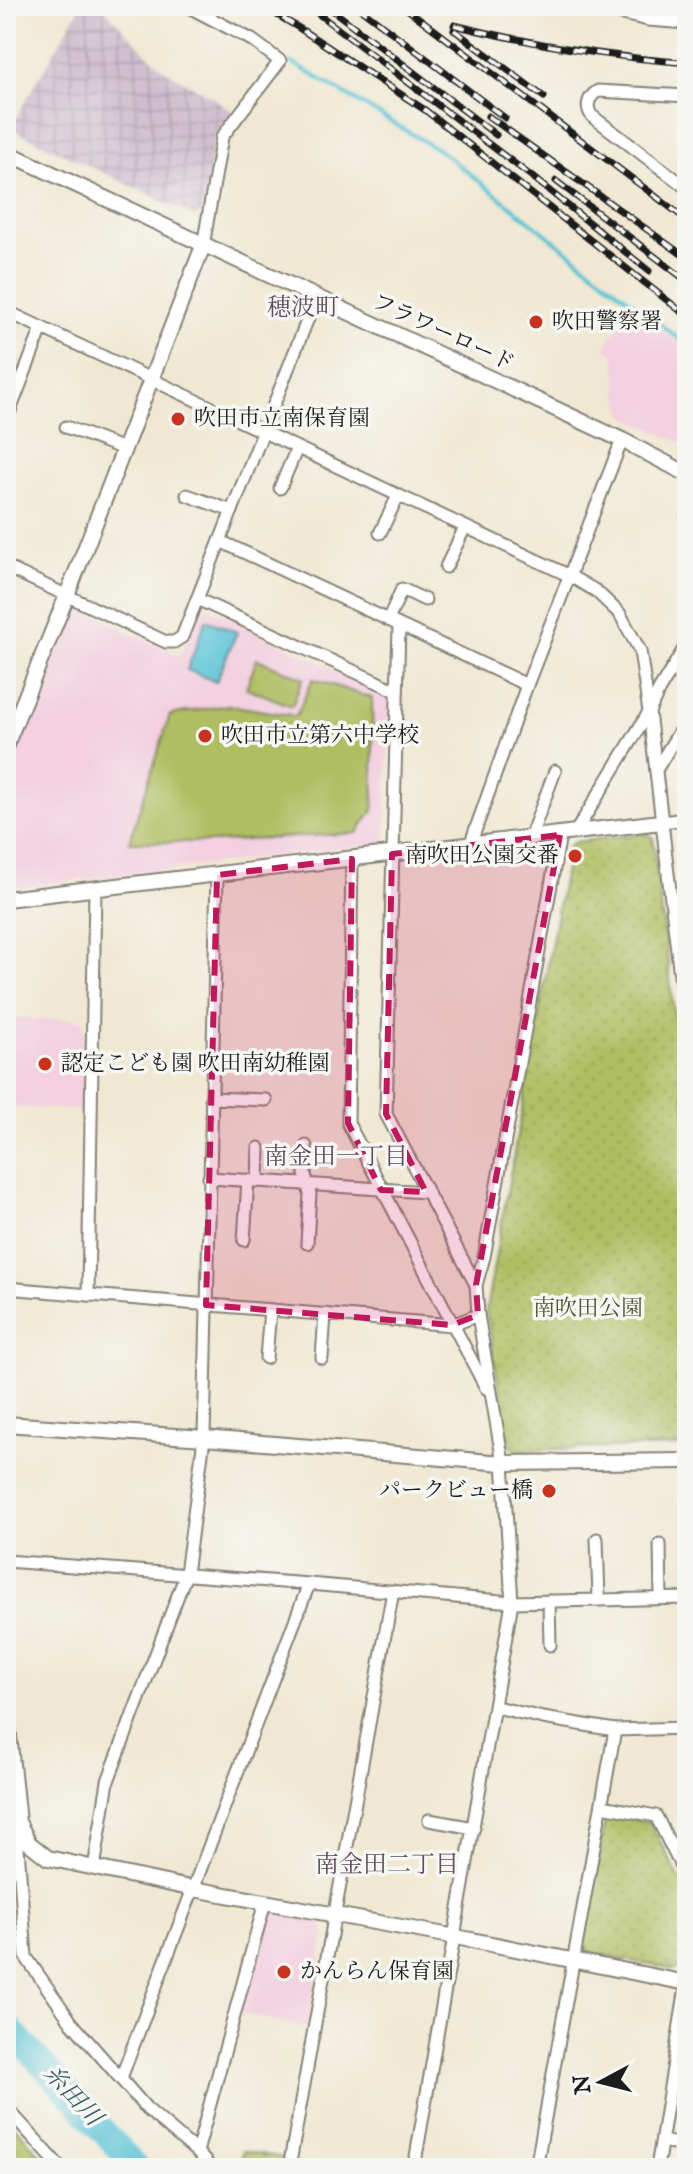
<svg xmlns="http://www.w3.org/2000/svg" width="693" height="2174" font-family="'IM FELL English','Noto Serif JP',serif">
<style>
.built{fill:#f3cfdf}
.industrial{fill:url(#industrial-grid)}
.grass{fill:#aebe61;stroke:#656d3e;stroke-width:2}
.cemetery{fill:url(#cemetery-stones);stroke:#656d3e;stroke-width:2}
.park{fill:url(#park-dots);stroke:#656d3e;stroke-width:2}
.water{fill:#59c3d5;stroke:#3a7078;stroke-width:2}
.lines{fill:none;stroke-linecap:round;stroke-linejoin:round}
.stream{stroke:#59c3d5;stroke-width:4}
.river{stroke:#59c3d5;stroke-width:26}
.minor-casing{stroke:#868277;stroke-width:15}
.tertiary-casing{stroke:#868277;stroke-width:18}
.minor{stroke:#fff;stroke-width:11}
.tertiary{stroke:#fff;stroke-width:14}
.rail-casing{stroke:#1c1c1c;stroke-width:7}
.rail{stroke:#f6f6f2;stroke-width:4;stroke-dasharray:12;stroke-linecap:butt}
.marked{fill:#c2185b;fill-opacity:0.2;stroke:#c2185b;stroke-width:6;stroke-dasharray:16 10;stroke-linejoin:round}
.poi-dot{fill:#c8321e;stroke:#f6f6f2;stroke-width:3}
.labels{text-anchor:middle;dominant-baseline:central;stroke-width:7;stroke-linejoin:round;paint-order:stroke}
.poi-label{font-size:22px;fill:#1c1c1c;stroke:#f6f6f2;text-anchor:start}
.street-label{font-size:22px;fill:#1c1c1c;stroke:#f6f6f2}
.park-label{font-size:22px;fill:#4f5534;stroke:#f6f6f2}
.neighbourhood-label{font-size:24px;fill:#604b60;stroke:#f6f6f2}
.water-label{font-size:24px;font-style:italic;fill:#345f66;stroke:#f6f6f2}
</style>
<defs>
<pattern id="industrial-grid" width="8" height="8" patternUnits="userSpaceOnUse" patternTransform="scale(2)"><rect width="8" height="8" fill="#cfbdce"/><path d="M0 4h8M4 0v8" fill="none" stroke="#b1a2b0"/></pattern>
<pattern id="cemetery-stones" width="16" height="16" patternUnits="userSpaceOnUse" patternTransform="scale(2)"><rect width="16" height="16" fill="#aebe61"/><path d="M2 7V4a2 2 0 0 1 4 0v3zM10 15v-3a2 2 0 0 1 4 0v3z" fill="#95a354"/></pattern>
<pattern id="park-dots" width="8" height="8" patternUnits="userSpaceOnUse" patternTransform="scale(2)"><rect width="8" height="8" fill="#aebe61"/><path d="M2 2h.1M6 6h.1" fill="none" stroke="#95a354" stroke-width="1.8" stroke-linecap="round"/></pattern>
</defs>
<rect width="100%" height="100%" fill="#f6f6f2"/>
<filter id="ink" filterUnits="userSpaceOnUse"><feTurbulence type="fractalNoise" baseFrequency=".0125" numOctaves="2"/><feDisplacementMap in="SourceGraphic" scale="16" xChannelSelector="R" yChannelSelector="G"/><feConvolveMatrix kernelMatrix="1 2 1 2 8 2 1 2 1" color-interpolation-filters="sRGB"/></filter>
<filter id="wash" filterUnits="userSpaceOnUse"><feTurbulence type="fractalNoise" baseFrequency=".006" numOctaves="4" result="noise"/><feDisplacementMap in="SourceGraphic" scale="32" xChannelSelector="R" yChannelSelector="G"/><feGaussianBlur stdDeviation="1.8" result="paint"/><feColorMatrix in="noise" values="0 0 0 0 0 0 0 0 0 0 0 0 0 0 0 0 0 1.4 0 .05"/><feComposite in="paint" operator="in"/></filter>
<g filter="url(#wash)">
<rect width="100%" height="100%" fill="#f0e8d2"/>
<g class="built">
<path d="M629,305L687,350V446L624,416L619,397L615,355L606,347Z"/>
<path d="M207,607L386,695L389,699L386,836L381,843L6,889V773L71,611L79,608L180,656L199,609Z"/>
<path d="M6,1018L84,1020L83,1110L6,1107Z"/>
<path d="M273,1913L321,1922L325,1931L308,2028L240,2013L265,1917Z"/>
</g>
<path class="industrial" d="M81,6H102L147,54L168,72L214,98L233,112L215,135L202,213L194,216L10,128Z"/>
<g class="grass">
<path d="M257,659L303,678L292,706L246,688Z"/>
<path d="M313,679L372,698L374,809L357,833L217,842H129L170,715L228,705L296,716Z"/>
</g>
<path class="cemetery" d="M243,2151L285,2158L284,2168H222L217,2162L242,2160Z"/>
<g class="park">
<path d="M648,833L653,838L687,1122V1446L516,1450L509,1445L486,1310L569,846L575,842Z"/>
<path d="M613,1815L650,1822L687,1893V1941L683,1965L675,1970L588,1952L583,1944L605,1820Z"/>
<path d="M6,2117L51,2166L52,2168H6Z"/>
</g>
<path class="water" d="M206,620L237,632L216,682L187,670Z"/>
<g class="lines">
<path class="stream" d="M291,62L442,152L687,345"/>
<path class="river" d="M6,2025L137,2168"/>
</g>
</g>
<g filter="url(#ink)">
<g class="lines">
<g class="minor-casing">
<g id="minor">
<path d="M187,6L252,40L280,61L222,137L203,246"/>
<path d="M587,6L648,20L687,23"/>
<path d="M687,96L598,91C588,97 585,107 592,116L687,188"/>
<path d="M6,311L570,576L596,591L620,614L640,651L649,712L687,1035"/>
<path d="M6,421L42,328"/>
<path d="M66,427L124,449"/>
<path d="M280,488L297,448"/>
<path d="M187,495L232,511"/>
<path d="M380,533L398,496"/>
<path d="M220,541L527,685"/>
<path d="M6,567L166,642H174L182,637L316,298"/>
<path d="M446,567L465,527"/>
<path d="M197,599L397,691"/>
<path d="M388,620L402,589L425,600"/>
<path d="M399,626L386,1114L476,1285"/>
<path d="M656,770L687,719"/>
<path d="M661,822L687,819"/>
<path d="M575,833L649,712L659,690L687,644"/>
<path d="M530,838L555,771"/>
<path d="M470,845L527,685L622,440"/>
<path d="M352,859L348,1123L486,1388"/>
<path d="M211,1098L266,1100"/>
<path d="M306,1146L305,1174L310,1194L307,1243"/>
<path d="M209,1178L426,1192"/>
<path d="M258,1181L259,1148"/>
<path d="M244,1240L248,1180"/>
<path d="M6,1288L452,1325L478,1315"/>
<path d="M88,1295L95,889"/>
<path d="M266,1358L270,1310"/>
<path d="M322,1358L325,1314"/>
<path d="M597,1539L599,1599"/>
<path d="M660,1544L661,1598"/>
<path d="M6,1561L309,1584L512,1602L687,1598"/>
<path d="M549,1601L550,1645"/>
<path d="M496,1707L543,1718L615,1730L687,1728"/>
<path d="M602,1806L656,1816L687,1878"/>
<path d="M16,1820L26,1957L72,2023L147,2109L197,2152L211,2168"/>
<path d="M429,1820L474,1828"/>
<path d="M94,1868L108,1781L186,1574L204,1438L217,875"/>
<path d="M121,2078L309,1584"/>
<path d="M6,2107L61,2168"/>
<path d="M662,2141L687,2146"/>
<path d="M197,2152L265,1902"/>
<path d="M289,2168L393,1591"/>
<path d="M414,2168L512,1602L503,1463L478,1315L476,1285L484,1257L560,835"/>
<path d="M536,2168L615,1730"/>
<path d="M657,2168L687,1981"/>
</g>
</g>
<g class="tertiary-casing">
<g id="tertiary">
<path d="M6,152L622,440L687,474"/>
<path d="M6,745L68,593L203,246"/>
<path d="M6,899L661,822"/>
<path d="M6,1424L204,1438L503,1463L687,1461"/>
<path d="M6,1706L18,1822L29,1843L48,1858L194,1889L456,1937L687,1983"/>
</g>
</g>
<use href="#minor" class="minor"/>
<use href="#tertiary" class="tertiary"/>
<g class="rail-casing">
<g id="rail">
<path d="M262,6L299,28L425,110L687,316"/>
<path d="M308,6L531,176L649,271"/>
<path d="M327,6L496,135"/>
<path d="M357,6L505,118"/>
<path d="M403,6L687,220"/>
<path d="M454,25C531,44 608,57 687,63"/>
<path d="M454,30L544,97"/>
<path d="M488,116L687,258"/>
<path d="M556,181L687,281"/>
</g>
</g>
<use href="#rail" class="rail"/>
</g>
</g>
<path class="marked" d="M560,835L476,1285L478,1315L452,1325L206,1305L217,875L352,859L348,1123L381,1190L426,1192L386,1114L392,854Z"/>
<g class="poi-dot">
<circle cx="536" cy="322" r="8"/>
<circle cx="178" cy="419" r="8"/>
<circle cx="205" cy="736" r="8"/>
<circle cx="575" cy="856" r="8"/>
<circle cx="45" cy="1064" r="8"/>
<circle cx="549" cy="1491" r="8"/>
<circle cx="284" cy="1972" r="8"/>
</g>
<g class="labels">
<g class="poi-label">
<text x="552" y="322">吹田警察署</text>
<text x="194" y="419">吹田市立南保育園</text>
<text x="221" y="736">吹田市立第六中学校</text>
<text x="559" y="856" text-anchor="end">南吹田公園交番</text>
<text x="61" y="1064">認定こども園 吹田南幼稚園</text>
<text x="533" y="1491" text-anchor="end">パークビュー橋</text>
<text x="300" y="1972">かんらん保育園</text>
</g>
<g class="street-label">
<text transform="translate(443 333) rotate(25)">フラワーロード</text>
</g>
<g class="park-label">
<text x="588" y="1309">南吹田公園</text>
</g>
<g class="neighbourhood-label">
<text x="303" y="308">穂波町</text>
<text x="336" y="1157">南金田一丁目</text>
<text x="387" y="1865">南金田二丁目</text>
</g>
<g class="water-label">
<text transform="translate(72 2096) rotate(47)">糸田川</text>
</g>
</g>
<rect width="693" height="2174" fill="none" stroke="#f6f6f2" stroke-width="32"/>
<g transform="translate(601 2082) rotate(263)" stroke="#f6f6f2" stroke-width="6" paint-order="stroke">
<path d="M0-6L14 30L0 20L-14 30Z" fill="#1c1c1c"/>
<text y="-12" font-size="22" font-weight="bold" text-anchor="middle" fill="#1c1c1c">N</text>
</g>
</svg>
